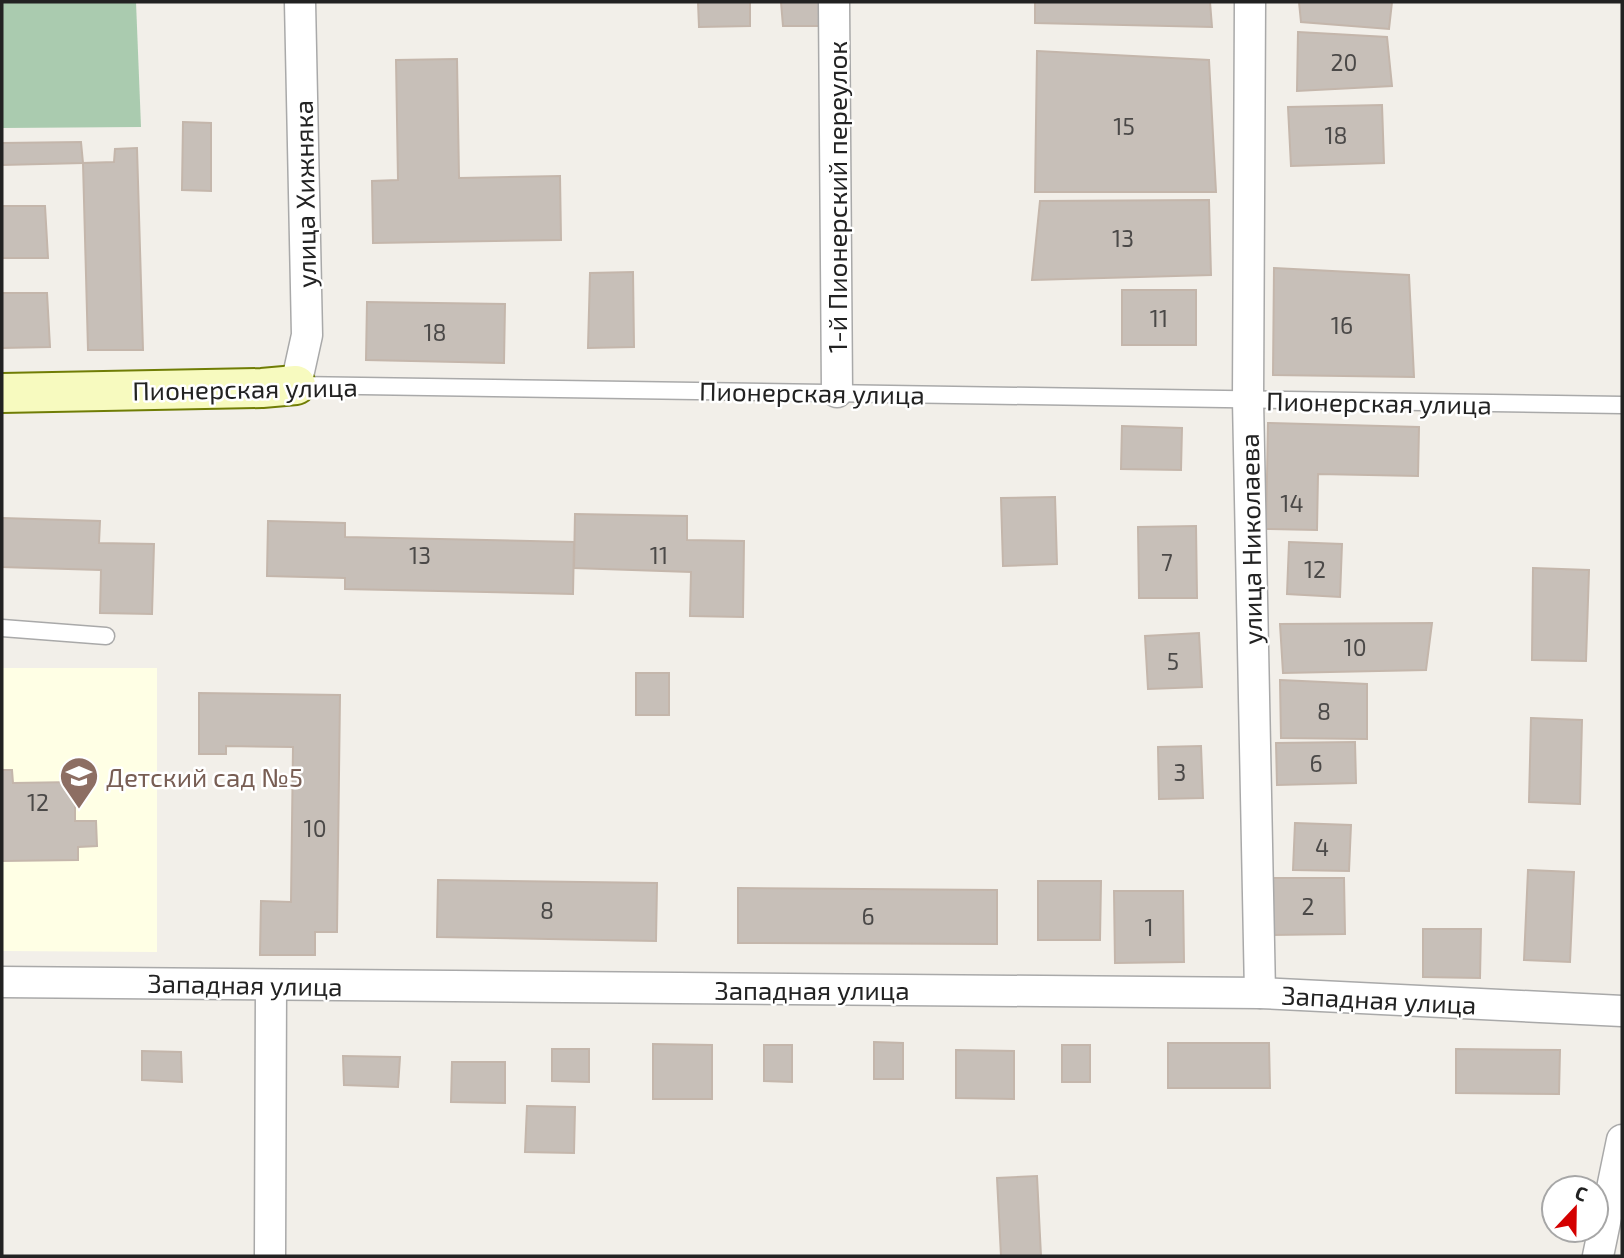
<svg xmlns="http://www.w3.org/2000/svg" width="1624" height="1258" font-family="'Exo 2',sans-serif">
<style>
.education{fill:#ffffe5}
.cemetery{fill:#aacbaf}
.building{fill:#c7bfb8;stroke:#c4b6ab;stroke-width:2}
.lines{fill:none;stroke-linecap:round;stroke-linejoin:round}
.lane-casing{stroke:#a9a9a9;stroke-width:19}
.street-casing{stroke:#a9a9a9;stroke-width:33}
.secondary-casing{stroke:#707d05;stroke-width:42}
.lane{stroke:#fff;stroke-width:16}
.street{stroke:#fff;stroke-width:30}
.secondary{stroke:#f7fabf;stroke-width:38}
.labels{text-anchor:middle;dominant-baseline:central;stroke-width:5;stroke-linejoin:round;paint-order:stroke}
.number-label{font-size:23px;fill:#4b4948}
.street-label{font-size:26px;fill:#222;stroke:#fff}
.education-label{font-size:26px;fill:#785e54;stroke:#fff;text-anchor:start}
</style>
<rect width="100%" height="100%" fill="#f2efe9"/>
<path class="education" d="M2,668H157V952L2,951Z"/>
<path class="cemetery" d="M2,2H136L141,127L2,128Z"/>
<g class="building">
<path d="M698,2H750V26L699,27Z"/>
<path d="M781,2H834L835,26H783Z"/>
<path d="M1035,2H1210L1212,27L1035,23Z"/>
<path d="M1299,2H1392L1389,29L1301,22Z"/>
<path d="M1298,32L1387,37L1392,86L1297,91Z"/>
<path d="M1037,51L1209,60L1216,192H1035Z"/>
<path d="M457,59L459,178L560,176L561,240L373,243L372,181L398,180L396,60Z"/>
<path d="M1382,105L1384,163L1291,166L1288,107Z"/>
<path d="M183,122L211,123V191L182,190Z"/>
<path d="M81,142L83,163L2,165V143Z"/>
<path d="M137,148L143,350H88L83,163L114,162L115,149Z"/>
<path d="M1209,200L1211,275L1032,280L1040,201Z"/>
<path d="M2,206H45L48,258H2Z"/>
<path d="M1274,268L1409,275L1414,377L1273,375Z"/>
<path d="M633,272L634,347L588,348L590,273Z"/>
<rect x="1122" y="290" width="74" height="55"/>
<path d="M2,293H47L50,347L2,348Z"/>
<path d="M367,302L505,304L504,363L366,360Z"/>
<path d="M1268,423L1419,427L1418,476L1318,474L1317,530L1266,529Z"/>
<path d="M1122,426L1182,428L1181,470L1121,469Z"/>
<path d="M1055,497L1057,564L1003,566L1001,498Z"/>
<path d="M575,514L687,516V540L744,541L743,617L690,616L691,572L574,568Z"/>
<path d="M2,518L100,521L99,543L154,544L152,614L100,613L101,570L2,567Z"/>
<path d="M268,521L345,523V537L574,542L573,594L345,589V578L267,576Z"/>
<path d="M1196,526L1197,598H1139L1138,527Z"/>
<path d="M1289,542L1342,544L1340,597L1287,594Z"/>
<path d="M1533,568L1589,570L1586,661L1532,660Z"/>
<path d="M1432,623L1426,670L1283,673L1280,624Z"/>
<path d="M1199,633L1202,687L1148,689L1145,636Z"/>
<rect x="636" y="673" width="33" height="42"/>
<path d="M1280,680L1367,684V739L1281,738Z"/>
<path d="M199,693L340,695L337,932H315V955H260L261,901L291,902L293,747L226,746V754H199Z"/>
<path d="M1531,718L1582,720L1580,804L1529,802Z"/>
<path d="M1355,742L1356,783L1277,785L1276,743Z"/>
<path d="M1201,746L1203,798L1159,799L1158,747Z"/>
<path d="M2,770H12L13,783L75,782V821H96L97,846L78,847V860L2,861Z"/>
<path d="M1295,823L1351,825L1349,871L1293,870Z"/>
<path d="M1528,870L1574,872L1570,962L1524,960Z"/>
<path d="M1271,878H1344L1345,934L1271,935Z"/>
<path d="M438,880L657,883L656,941L437,937Z"/>
<path d="M1038,881H1101L1100,940H1038Z"/>
<path d="M738,888L997,890V944L738,943Z"/>
<path d="M1114,891H1183L1184,962L1115,963Z"/>
<path d="M1423,929H1481L1480,978L1423,977Z"/>
<path d="M874,1042L903,1043V1079H874Z"/>
<path d="M1168,1043H1269L1270,1088H1168Z"/>
<path d="M653,1044L712,1045V1099H653Z"/>
<path d="M764,1045H792V1082L764,1081Z"/>
<rect x="1062" y="1045" width="28" height="37"/>
<path d="M552,1049H589V1082L552,1081Z"/>
<path d="M1456,1049L1560,1050L1559,1094L1456,1093Z"/>
<path d="M956,1050L1014,1051V1099L956,1098Z"/>
<path d="M142,1051L181,1052L182,1082L142,1080Z"/>
<path d="M343,1056L400,1057L398,1087L344,1085Z"/>
<path d="M452,1062H505V1103L451,1102Z"/>
<path d="M527,1106L575,1107L574,1153L525,1152Z"/>
<path d="M1037,1176L1041,1256H1001L997,1178Z"/>
</g>
<g class="lines">
<g class="lane-casing">
<g id="lane">
<path d="M296,385L1622,405"/>
<path d="M2,628L106,636"/>
</g>
</g>
<g class="street-casing">
<g id="street">
<path d="M834,2L837,392"/>
<path d="M1250,2L1248,400L1260,993"/>
<path d="M296,385L307,335L300,2"/>
<path d="M2,982L1260,993L1622,1011"/>
<path d="M270,1256L271,985"/>
<path d="M1598,1256L1622,1140"/>
</g>
</g>
<g class="secondary-casing">
<path id="secondary" d="M2,393L262,388L296,385"/>
</g>
<use href="#lane" class="lane"/>
<use href="#street" class="street"/>
<use href="#secondary" class="secondary"/>
</g>
<defs>
<g id="school-pin" transform="scale(2.0125)"><path d="M0 17L-7.5 6A9.5 9.5 0 1 1 7.5 6Z" fill="#8d6e63" stroke="#fff"/><path d="M0-5L7-2L0 1L-7-2ZM-4 1L0 2.5L4 1V4Q0 6-4 4Z" fill="#fff"/></g>
</defs>
<g fill-rule="evenodd">
<use href="#school-pin" x="79" y="776"/>
</g>
<g class="labels">
<g class="number-label">
<text x="1344" y="62">20</text>
<text x="1124" y="126">15</text>
<text x="1336" y="135">18</text>
<text x="1123" y="238">13</text>
<text x="1159" y="318">11</text>
<text x="1342" y="325">16</text>
<text x="435" y="332">18</text>
<text x="1292" y="503">14</text>
<text x="420" y="555">13</text>
<text x="659" y="555">11</text>
<text x="1167" y="562">7</text>
<text x="1315" y="569">12</text>
<text x="1355" y="647">10</text>
<text x="1173" y="661">5</text>
<text x="1324" y="711">8</text>
<text x="1316" y="763">6</text>
<text x="1180" y="772">3</text>
<text x="38" y="802">12</text>
<text x="315" y="828">10</text>
<text x="1322" y="847">4</text>
<text x="1308" y="906">2</text>
<text x="547" y="910">8</text>
<text x="868" y="916">6</text>
<text x="1149" y="927">1</text>
</g>
<g class="street-label">
<text transform="translate(304 194) rotate(-91)">улица Хижняка</text>
<text transform="translate(836 197) rotate(-90)">1-й Пионерский переулок</text>
<text transform="translate(245 388) rotate(-1)">Пионерская улица</text>
<text transform="translate(812 392) rotate(1)">Пионерская улица</text>
<text transform="translate(1379 402) rotate(1)">Пионерская улица</text>
<text transform="translate(1250 539) rotate(-91)">улица Николаева</text>
<text transform="translate(245 984) rotate(1)">Западная улица</text>
<text x="812" y="989">Западная улица</text>
<text transform="translate(1379 999) rotate(3)">Западная улица</text>
</g>
<g class="education-label">
<text x="106" y="776">Детский сад №5</text>
</g>
</g>
<rect width="1624" height="1258" fill="none" stroke="#222222" stroke-width="7"/>
<g transform="translate(1575 1209) rotate(22)"><circle r="33" fill="#ffffff" stroke="#a7a7a7" stroke-width="2"/>
<path d="M0-5L12 26L0 18L-12 26Z" fill="#d40000"/>
<text y="-10" font-size="19" font-weight="bold" text-anchor="middle" fill="#222222">С</text>
</g>
</svg>
